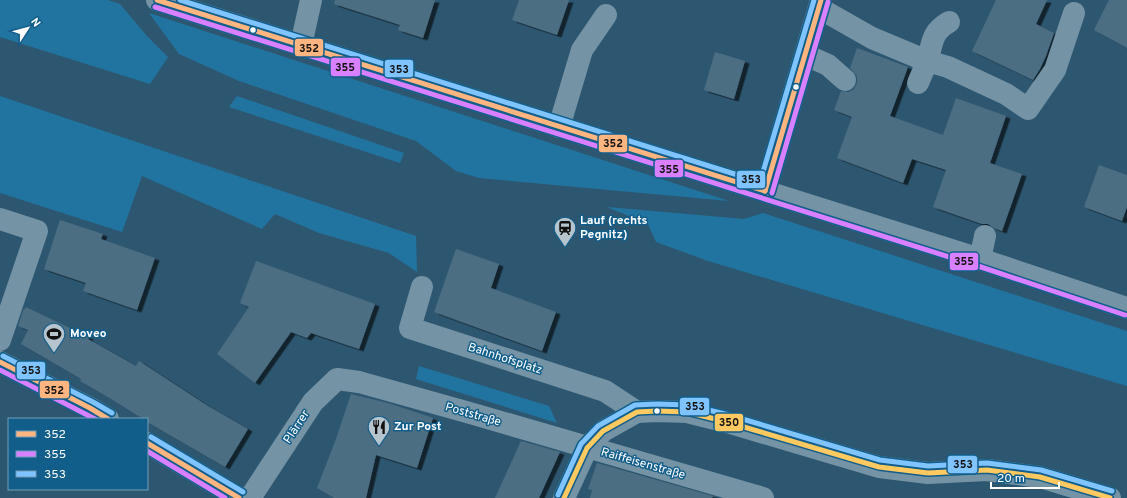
<svg xmlns="http://www.w3.org/2000/svg" width="1127" height="498" font-family="Overpass,sans-serif">
<style>
.green{fill:#2274a0}
.building{fill:#4c6e82;filter:url(#shadow)}
.lines{fill:none;stroke-linecap:round;stroke-linejoin:round}
.minor{stroke:#7493a4;stroke-width:22}
.bus-1-casing{stroke:#125e8b;stroke-width:8}
.bus-2-casing{stroke:#125e8b;stroke-width:8}
.bus-3-casing{stroke:#125e8b;stroke-width:8}
.bus-4-casing{stroke:#125e8b;stroke-width:8}
.bus-1{stroke:#ffb580;stroke-width:5}
.bus-2{stroke:#d880ff;stroke-width:5}
.bus-3{stroke:#80c4ff;stroke-width:5}
.bus-4{stroke:#fdc960;stroke-width:5}
.bus-dot{fill:#fff;stroke:#125e8b;stroke-width:1.5}
.labels{text-anchor:middle;dominant-baseline:central;stroke-width:3;stroke-linejoin:round;paint-order:stroke}
.poi-label{font-size:12px;font-weight:bold;fill:#fff;stroke:#125e8b;text-anchor:start}
.street-label{font-size:12px;fill:#fff;stroke:#125e8b}
.line-badge{stroke:#125e8b;stroke-width:1.5}
.pale-badge-label{font-size:11px;text-anchor:middle;font-weight:bold;fill:#111}
</style>
<defs>
<filter id="shadow"><feDropShadow dx="4.5" dy="2.5" stdDeviation="0" flood-color="#0009"/></filter>
</defs>
<rect width="100%" height="100%" fill="#2d5770"/>
<g class="green">
<path d="M0,0H108L120,4L147,36L168,57L150,84L0,37Z"/>
<path d="M149,13L729,201L479,178L456,171L416,141L239,81L179,54Z"/>
<path d="M0,96L416,236L417,272L389,253L319,233L275,214L262,229L142,176L122,232L0,193Z"/>
<path d="M237,96L404,153L400,163L229,107Z"/>
<path d="M607,207L744,219L763,213L1127,331V386L708,261L656,242L648,224Z"/>
<path d="M419,366L549,406L557,423L416,379Z"/>
</g>
<g class="building">
<path d="M335,0H435L423,38L398,30L400,25L334,4Z"/>
<path d="M519,0H569L557,35L512,20Z"/>
<path d="M996,0H1047L1036,24L1054,33L1046,56L1040,69L1033,80L972,51Z"/>
<path d="M1109,0H1127V48L1094,30Z"/>
<path d="M857,48L908,67L890,116L943,135L956,98L1006,116L990,163L1022,174L1002,231L994,228L988,224H982L933,207L946,170L912,159L903,183L837,158L852,117L834,110L841,91L849,92L854,89L857,83V76L850,68Z"/>
<path d="M715,52L745,61L734,99L704,90Z"/>
<path d="M1099,165L1127,175V207L1122,221L1084,207Z"/>
<path d="M60,220L103,234L101,239L155,258L137,310L83,291L86,283L44,269Z"/>
<path d="M456,249L499,264L491,288L556,312L542,351L434,312Z"/>
<path d="M256,261L375,304L359,349L311,333L307,338L291,332L255,383L217,354L249,307L240,303Z"/>
<path d="M26,307L89,337L88,339L136,366L139,361L208,406L248,429L225,467L147,422V419H143L111,399L80,381L81,379L21,344L28,330L18,326L24,308L25,309Z"/>
<path d="M351,394L388,403L433,418L417,468L376,455L366,498H334L317,488L336,439Z"/>
<path d="M521,441L560,452L539,498H495Z"/>
<path d="M597,463L713,496L712,498H590L592,490L588,489Z"/>
</g>
<g class="lines">
<g class="minor">
<path d="M157,0L980,259L1127,308"/>
<path d="M819,8L872,38L927,61L948,67L1006,94L1028,109L1055,70L1074,13"/>
<path d="M301,45L311,0"/>
<path d="M806,55L828,65L845,80"/>
<path d="M918,83C921,76 924,69 927,62C933,44 930,33 949,22"/>
<path d="M559,127L582,50L606,15"/>
<path d="M765,191L821,0"/>
<path d="M0,219L37,231L0,340"/>
<path d="M980,259L985,236"/>
<path d="M422,287L410,328L605,391L637,412"/>
<path d="M0,362L90,408L108,419"/>
<path d="M147,443L239,498"/>
<path d="M250,498L313,402L337,379L359,382L470,413L763,498"/>
<path d="M564,498L587,448L603,431L637,412L657,411L687,412L727,422L879,467L928,473L987,470L1040,477L1110,498"/>
</g>
<g class="bus-1-casing">
<g id="bus-1">
<path d="M157,0L765,191"/>
<path d="M765,191L821,0"/>
<path d="M0,362L90,408L108,419"/>
<path d="M147,443L239,498"/>
</g>
</g>
<g class="bus-2-casing">
<g id="bus-2">
<path d="M155,7L978,266L1125,315"/>
<path d="M772,193L828,2"/>
<path d="M0,370L95,419"/>
<path d="M147,451L225,498"/>
</g>
</g>
<g class="bus-3-casing">
<g id="bus-3">
<path d="M180,0L760,182L814,0"/>
<path d="M3,356L93,402L112,413"/>
<path d="M151,437L243,492"/>
<path d="M558,495L581,444L598,426L635,405L657,404L688,405L729,415L880,460L928,466L987,463L1041,470L1112,491"/>
</g>
</g>
<g class="bus-4-casing">
<path id="bus-4" d="M564,498L587,448L603,431L637,412L657,411L687,412L727,422L879,467L928,473L987,470L1040,477L1110,498"/>
</g>
<use href="#bus-1" class="bus-1"/>
<use href="#bus-2" class="bus-2"/>
<use href="#bus-3" class="bus-3"/>
<use href="#bus-4" class="bus-4"/>
</g>
<defs>
<g id="station-pin" transform="scale(1.15)"><path d="M0 17L-7.5 6A9.5 9.5 0 1 1 7.5 6Z" fill="#b6c4cd" stroke="#125e8b"/><path d="M-3-6H3Q5-6 5-4V2Q5 4 3 4L4.5 6H3L1.5 4h-3L-3 6H-4.5L-3 4Q-5 4-5 2V-4Q-5-6-3-6ZM-3.5-4v3h7v-3ZM-3.5 1v1.5H-2V1ZM2 1v1.5H3.5V1Z" fill="#111"/></g>
<g id="stadium-pin" transform="scale(1.15)"><path d="M0 17L-7.5 6A9.5 9.5 0 1 1 7.5 6Z" fill="#b6c4cd" stroke="#125e8b"/><path d="M0-5a6.5 5 0 1 0 0 10a6.5 5 0 1 0 0-10ZM-3.5-1.8h7v3.6h-7Z" fill="#111"/></g>
<g id="restaurant-pin" transform="scale(1.15)"><path d="M0 17L-7.5 6A9.5 9.5 0 1 1 7.5 6Z" fill="#b6c4cd" stroke="#125e8b"/><path d="M-5-6h1v4h1v-4h1v4h1v-4h1v5L-1.5 .5V6h-2V.5L-5-1ZM5-6V6H3V1.5H1.5Q1.5-4 5-6Z" fill="#111"/></g>
</defs>
<g fill-rule="evenodd">
<use href="#station-pin" x="565" y="228"/>
<use href="#stadium-pin" x="54" y="334"/>
<use href="#restaurant-pin" x="379" y="427"/>
</g>
<g class="bus-dot">
<circle cx="253" cy="30" r="3.5"/>
<circle cx="796" cy="87" r="3.5"/>
<circle cx="657" cy="411" r="3.5"/>
</g>
<g class="labels">
<g class="poi-label">
<text x="580" y="221">Lauf (rechts<tspan x="580" dy="14">Pegnitz)</tspan></text>
<text x="70" y="334">Moveo</text>
<text x="394" y="427">Zur Post</text>
</g>
<g class="street-label">
<text transform="translate(505 359) rotate(18)">Bahnhofsplatz</text>
<text transform="translate(473 415) rotate(16)">Poststraße</text>
<text transform="translate(297 427) rotate(-57)">Plärrer</text>
<text transform="translate(643 464) rotate(16)">Raiffeisenstraße</text>
</g>
</g>
<g class="line-badge">
<rect x="294" y="38" width="30" height="19" rx="4" fill="#ffb580"/>
<rect x="330" y="57" width="31" height="20" rx="4" fill="#d880ff"/>
<rect x="384" y="59" width="30" height="19" rx="4" fill="#80c4ff"/>
<rect x="598" y="134" width="30" height="19" rx="4" fill="#ffb580"/>
<rect x="654" y="159" width="30" height="19" rx="4" fill="#d880ff"/>
<rect x="736" y="170" width="30" height="19" rx="4" fill="#80c4ff"/>
<rect x="949" y="252" width="30" height="19" rx="4" fill="#d880ff"/>
<rect x="16" y="361" width="30" height="19" rx="4" fill="#80c4ff"/>
<rect x="39" y="380" width="31" height="19" rx="4" fill="#ffb580"/>
<rect x="679" y="397" width="31" height="19" rx="4" fill="#80c4ff"/>
<rect x="714" y="413" width="30" height="19" rx="4" fill="#fdc960"/>
<rect x="947" y="455" width="31" height="19" rx="4" fill="#80c4ff"/>
</g>
<g class="pale-badge-label">
<text x="309" y="52">352</text>
<text x="345" y="71">355</text>
<text x="399" y="73">353</text>
<text x="613" y="147">352</text>
<text x="669" y="173">355</text>
<text x="751" y="183">353</text>
<text x="964" y="265">355</text>
<text x="31" y="374">353</text>
<text x="54" y="394">352</text>
<text x="695" y="410">353</text>
<text x="729" y="426">350</text>
<text x="963" y="468">353</text>
</g>
<rect x="8" y="418" width="140" height="72" fill="#125e8b" stroke="#719eb9"/>
<rect x="16" y="431" width="20" height="6" fill="#ffb580" stroke="#719eb9"/>
<text x="44" y="438" font-size="12" fill="#ffffff">352</text>
<rect x="16" y="451" width="20" height="6" fill="#d880ff" stroke="#719eb9"/>
<text x="44" y="458" font-size="12" fill="#ffffff">355</text>
<rect x="16" y="471" width="20" height="6" fill="#80c4ff" stroke="#719eb9"/>
<text x="44" y="478" font-size="12" fill="#ffffff">353</text>
<g transform="translate(28 28) rotate(54)" stroke="#125e8b" stroke-width="3" paint-order="stroke">
<path d="M0-3L7 15L0 10L-7 15Z" fill="#ffffff"/>
<text y="-6" font-size="11" font-weight="bold" text-anchor="middle" fill="#ffffff">N</text>
</g>
<path d="M991 482v6h68v-6" fill="none" stroke="#ffffff" stroke-width="2"/>
<text x="997" y="482" font-size="12" fill="#ffffff" stroke="#125e8b" stroke-width="3" paint-order="stroke">20 m</text>
</svg>
